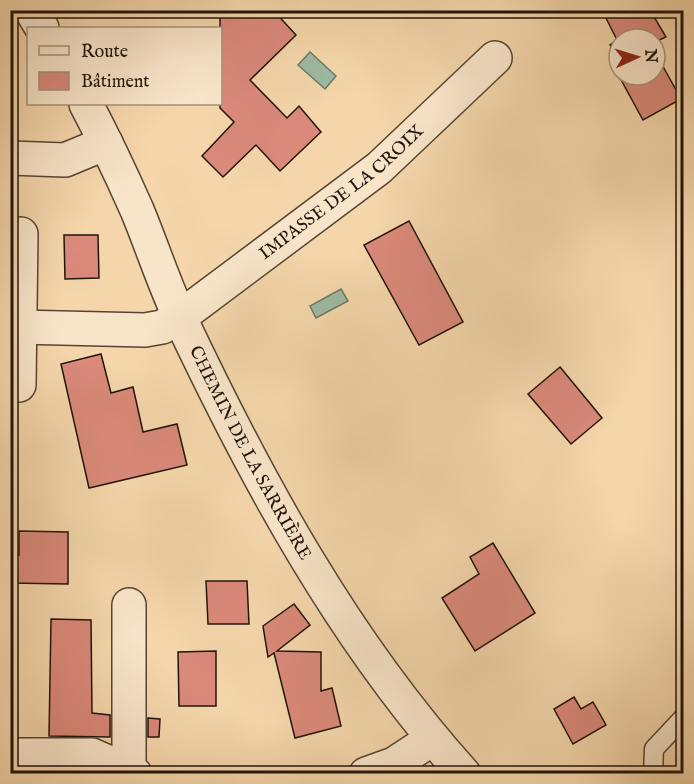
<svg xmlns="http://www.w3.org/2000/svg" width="694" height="784" font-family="'IM FELL English',serif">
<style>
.water{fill:#9dbaa3;stroke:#6b7867;stroke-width:1.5}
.building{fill:#da897a;stroke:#20150c;stroke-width:1.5}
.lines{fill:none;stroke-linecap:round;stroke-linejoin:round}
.service-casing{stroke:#554534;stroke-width:21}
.minor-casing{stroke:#554534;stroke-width:36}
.service{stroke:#f8e4c8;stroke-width:18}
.minor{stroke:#f8e4c8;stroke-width:33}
.labels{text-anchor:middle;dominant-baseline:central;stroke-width:5;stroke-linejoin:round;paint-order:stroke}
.street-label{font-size:18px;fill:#20150c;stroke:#f8e4c8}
</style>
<rect width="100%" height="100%" fill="#f4d6aa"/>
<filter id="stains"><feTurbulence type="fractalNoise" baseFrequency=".00333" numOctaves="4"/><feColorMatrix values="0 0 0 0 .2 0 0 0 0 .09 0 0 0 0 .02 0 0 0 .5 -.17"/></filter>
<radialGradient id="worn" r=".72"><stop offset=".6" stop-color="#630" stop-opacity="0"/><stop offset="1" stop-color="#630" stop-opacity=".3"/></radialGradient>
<g class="water">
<path d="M310,52L336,76L325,89L298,65Z"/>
<path d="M341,289L348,301L316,318L310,306Z"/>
</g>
<g class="building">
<path d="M220,10H273L296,35L250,80L287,118L299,106L321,132L280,171L256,145L223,177L202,156L234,122L220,108Z"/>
<path d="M602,10H650L666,37L655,42V39H619V61L610,45L617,40Z"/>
<path d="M655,52L681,99L643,120L613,65L619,62V75H655Z"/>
<path d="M409,221L463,322L419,345L364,245Z"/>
<path d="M64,235H98L99,278L65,279Z"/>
<path d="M101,354L111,393L133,387L143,432L177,424L187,465L89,488L61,364Z"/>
<path d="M560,367L602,418L571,444L528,394Z"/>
<path d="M19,531L68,532V584L10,583V555H19Z"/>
<path d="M493,543L535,613L475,651L442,598L479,574L470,557Z"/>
<path d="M206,581H247L249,624H208Z"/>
<path d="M294,604L310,625L277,651L321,652V691L332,688L341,726L295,738L274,653L268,657L263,626Z"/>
<path d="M51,619L91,620L92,713L110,715V737L49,736Z"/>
<path d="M216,651V706H179L178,652Z"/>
<path d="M574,697L581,709L593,702L606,725L573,744L554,709Z"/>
<path d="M148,718L160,719L159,737H148Z"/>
</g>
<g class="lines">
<g class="service-casing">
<path id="service" d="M653,774L654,749L684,717"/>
</g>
<g class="minor-casing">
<g id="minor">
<path d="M31,10L42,28"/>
<path id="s1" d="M86,104C104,138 121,174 137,210C152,246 164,284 181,320C257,481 344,641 464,774"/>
<path d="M10,158L65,160L106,143"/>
<path id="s2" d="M19,327L145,330L162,327L180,317L379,168L495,58"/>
<path d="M19,385L21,234"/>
<path d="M10,755H92L135,774"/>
<path d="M129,771V605"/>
<path d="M366,774L394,764L432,739"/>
</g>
</g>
<use href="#service" class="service"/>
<use href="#minor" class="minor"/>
</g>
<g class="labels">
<g class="street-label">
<text stroke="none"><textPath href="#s2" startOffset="368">IMPASSE DE LA CROIX</textPath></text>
<text stroke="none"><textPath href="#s1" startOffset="386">CHEMIN DE LA SARRIÈRE</textPath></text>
</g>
</g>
<rect width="694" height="784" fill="none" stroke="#f4d6aa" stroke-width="36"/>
<rect x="12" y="12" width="670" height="760" fill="none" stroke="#20150c" stroke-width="3"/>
<rect x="18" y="18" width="658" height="748" fill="none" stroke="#20150c" stroke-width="1.5"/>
<rect x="27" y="27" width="195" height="78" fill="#f8e4c8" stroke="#a2917d" stroke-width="1.5"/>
<rect x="39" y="46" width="30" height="9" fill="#f8e4c8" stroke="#a2917d" stroke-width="1.5"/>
<text x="81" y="57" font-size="18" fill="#20150c">Route</text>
<rect x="39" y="72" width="30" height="18" fill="#da897a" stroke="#a2917d" stroke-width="1.5"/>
<text x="81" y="87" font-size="18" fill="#20150c">Bâtiment</text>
<g transform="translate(637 57) rotate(86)"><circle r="28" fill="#f8e4c8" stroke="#a2917d" stroke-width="1.5"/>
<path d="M0-4.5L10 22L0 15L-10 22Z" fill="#8f2418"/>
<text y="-9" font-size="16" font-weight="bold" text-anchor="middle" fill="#20150c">N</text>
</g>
<rect width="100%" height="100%" filter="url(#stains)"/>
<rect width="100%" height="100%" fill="url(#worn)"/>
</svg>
